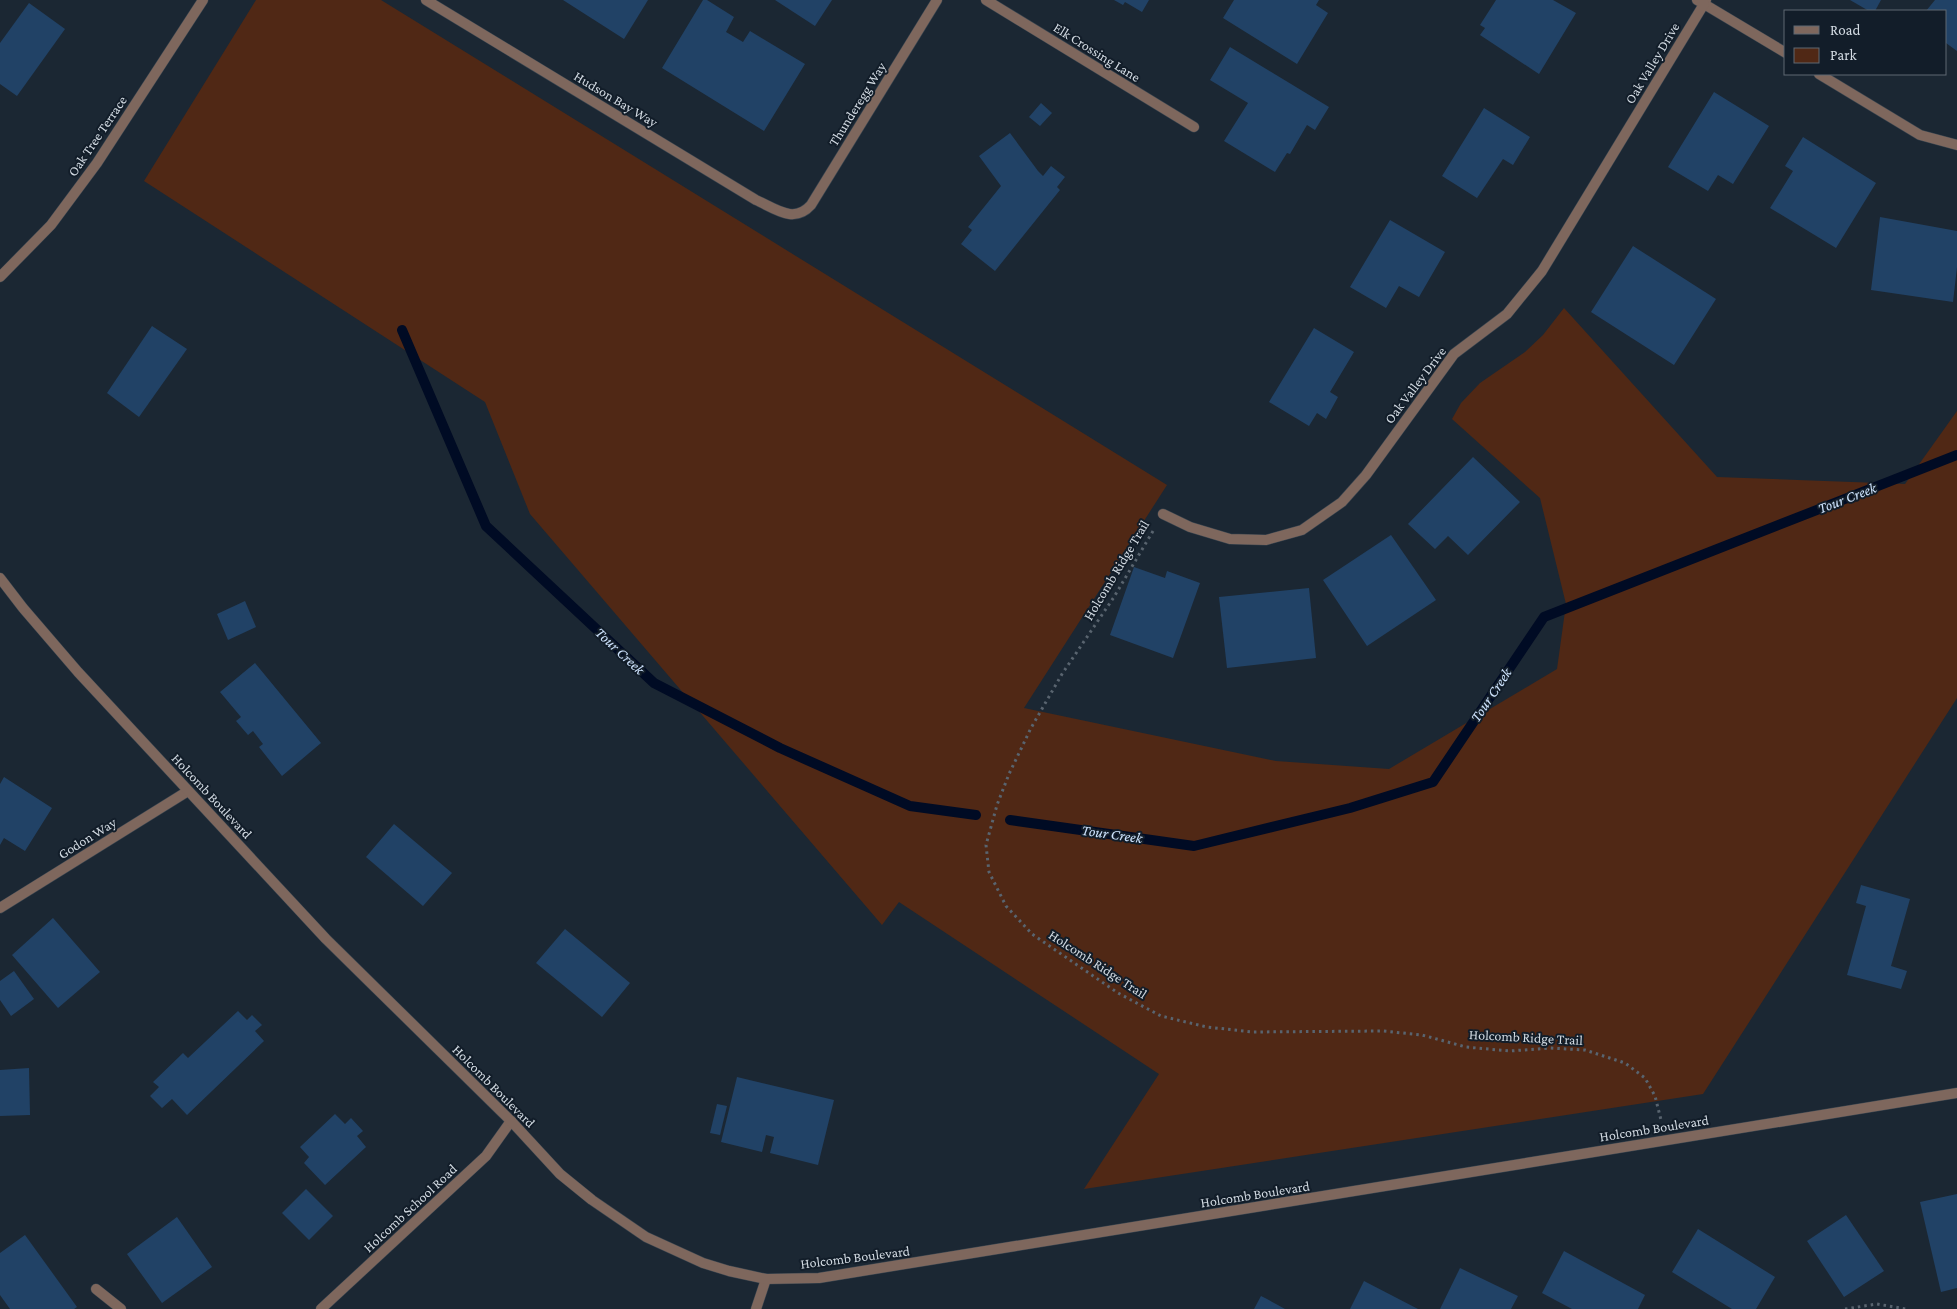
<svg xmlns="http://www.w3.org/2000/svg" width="1957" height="1309" font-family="'Crimson Pro',serif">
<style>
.green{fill:#502815}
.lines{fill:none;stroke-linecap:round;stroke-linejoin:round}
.stream{stroke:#000b24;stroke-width:10}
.building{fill:#214266}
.service-casing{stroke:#38444f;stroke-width:11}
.minor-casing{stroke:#38444f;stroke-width:11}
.tertiary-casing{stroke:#38444f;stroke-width:11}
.path{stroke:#59646f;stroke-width:3;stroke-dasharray:2.5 4;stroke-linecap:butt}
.service{stroke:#7e675d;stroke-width:10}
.minor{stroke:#7e675d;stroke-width:10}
.tertiary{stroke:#7e675d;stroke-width:10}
.labels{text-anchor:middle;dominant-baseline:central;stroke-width:4;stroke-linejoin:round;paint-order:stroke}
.street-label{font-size:14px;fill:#d2dae2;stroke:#121d29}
.water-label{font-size:15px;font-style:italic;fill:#cfe4fe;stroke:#121d29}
</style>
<rect width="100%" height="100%" fill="#1b2733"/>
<path class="green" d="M256,0H381L1167,485L1024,708L1276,761L1389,769L1557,669L1566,604L1540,498L1452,419L1461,403L1480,383L1525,352L1543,335L1564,308L1717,477L1905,484L1957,411V698L1703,1094L1084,1189L1159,1074L899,902L882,925L530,514L485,402L144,181Z"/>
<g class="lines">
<g class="stream">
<path d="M402,330L486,526L654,683L780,748L910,806L976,815"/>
<path d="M1010,820L1194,846L1350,808L1433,782L1544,617L1957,455"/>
</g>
</g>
<g class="building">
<path d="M563,0H648L624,39Z"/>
<path d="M703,0H707L734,17L726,32L743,42L750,31L805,64L764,131L662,68Z"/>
<path d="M775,0H832L815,26Z"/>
<path d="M1114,0H1149L1142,12L1125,2L1123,5Z"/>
<path d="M1234,0H1319L1316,5L1328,13L1297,64L1223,18Z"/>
<path d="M1496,0H1553L1576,13L1539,74L1480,35L1485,28L1480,25Z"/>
<path d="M1850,0H1881L1875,11H1869Z"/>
<path d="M1935,0H1957V51L1946,43V11H1926Z"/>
<path d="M29,3L65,29L17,96L0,84V43Z"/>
<path d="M1230,47L1329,107L1315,130L1307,125L1290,154L1287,153L1275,172L1224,141L1248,103L1210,80Z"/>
<path d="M1714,92L1769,126L1733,184L1718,175L1708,191L1668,167Z"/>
<path d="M1041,103L1052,113L1040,126L1029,117Z"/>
<path d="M1484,108L1530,137L1513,165L1503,159L1477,198L1442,176Z"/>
<path d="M1010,133L1038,171L1043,176L1051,166L1065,177L1057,187L1060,190L995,271L961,244L972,230L968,227L1001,186L979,156Z"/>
<path d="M1803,137L1876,183L1836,248L1770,208L1793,171L1785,166Z"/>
<path d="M1880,217L1957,231V267L1953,302L1871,290Z"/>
<path d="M1390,220L1445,252L1419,297L1399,286L1386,308L1350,287Z"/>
<path d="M1633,246L1716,299L1674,365L1591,312Z"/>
<path d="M152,326L187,349L139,417L107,393Z"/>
<path d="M1314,328L1354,352L1330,392L1338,397L1326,419L1317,413L1309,426L1269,402Z"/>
<path d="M1473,457L1520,502L1468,555L1448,536L1435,549L1408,524Z"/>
<path d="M1391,535L1436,600L1367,646L1323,580Z"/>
<path d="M1134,567L1165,578L1167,571L1200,583L1173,658L1110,635Z"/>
<path d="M1309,588L1316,658L1227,668L1219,597Z"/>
<path d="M245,601L256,627L228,640L217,614Z"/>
<path d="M255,663L321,743L282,776L259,747L263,744L253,731L248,735L236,721L241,717L220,692Z"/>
<path d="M4,777L52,808L25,851L4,838L0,845V784Z"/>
<path d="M394,824L452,873L423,906L366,857Z"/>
<path d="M1861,885L1910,899L1891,966L1907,971L1901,989L1847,975L1866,906L1856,903Z"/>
<path d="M53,918L100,972L58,1008L12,955Z"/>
<path d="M565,929L630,983L602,1017L536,963Z"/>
<path d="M14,971L34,999L11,1016L0,1000V981Z"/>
<path d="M238,1011L247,1020L252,1015L262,1025L255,1031L264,1041L187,1115L172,1099L162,1108L150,1096L159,1087L153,1082L183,1053L188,1058Z"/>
<path d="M29,1068L30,1115L0,1116V1070Z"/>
<path d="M737,1077L834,1100L818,1165L770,1153L774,1137L766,1135L762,1152L721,1142Z"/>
<path d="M717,1104L727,1106L720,1135L710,1133Z"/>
<path d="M335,1114L345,1124L351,1118L363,1131L357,1136L366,1147L325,1185L304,1163L309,1157L300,1147Z"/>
<path d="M306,1189L333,1216L309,1240L282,1213Z"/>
<path d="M1957,1194V1288L1941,1292L1920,1202Z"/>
<path d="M1846,1215L1884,1271L1844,1297L1807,1241Z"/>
<path d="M177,1217L212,1267L162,1303L127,1254Z"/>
<path d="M1698,1229L1775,1277L1756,1309H1732L1672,1272Z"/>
<path d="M25,1235L77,1307L74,1309H10L0,1295V1253Z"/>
<path d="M1564,1251L1645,1295L1638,1309H1572L1542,1293Z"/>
<path d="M1460,1268L1518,1296L1511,1309H1440Z"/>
<path d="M1364,1281L1418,1309H1350Z"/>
<path d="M1261,1296L1267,1299L1285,1309H1254Z"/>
</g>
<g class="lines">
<g class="service-casing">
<path id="service" d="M96,1289L121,1309"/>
</g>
<g class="minor-casing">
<g id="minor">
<path d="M426,0L756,200C776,209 794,224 811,205L937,0"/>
<path d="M986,0L1194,127"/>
<path d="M1706,0L1704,4L1786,53"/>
<path d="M1819,74L1920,135L1957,145"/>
<path d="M0,277L51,225L97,163L203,0"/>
<path d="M1163,514L1190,527L1230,539L1266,540L1302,530L1342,502L1366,475L1454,354L1507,314L1542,271L1704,4L1697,0"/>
<path d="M0,908L188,791"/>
<path d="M321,1309L486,1156L511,1121"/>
<path d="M756,1309L766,1279"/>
</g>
</g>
<g class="tertiary-casing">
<path id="tertiary" d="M0,578L23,608L78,672L326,939L511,1121L560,1174L592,1200L646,1237L703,1263L729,1271L766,1279L819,1278L1957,1093"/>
</g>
<g class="path">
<path d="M1153,531L1114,597L1062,674L1031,728L1009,774L997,805L986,845L989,872L1006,906L1032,934L1118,993L1161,1016L1207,1027L1253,1032L1383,1031L1422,1035L1466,1047L1510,1051L1550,1048L1585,1050L1625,1063L1645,1078L1655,1096L1661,1120"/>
<path d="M1845,1309L1877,1304L1906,1309"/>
</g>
<use href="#service" class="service"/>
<use href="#minor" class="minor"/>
<use href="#tertiary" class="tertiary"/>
</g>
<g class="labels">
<g class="street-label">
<text transform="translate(1097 52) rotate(32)">Elk Crossing Lane</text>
<text transform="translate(1652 63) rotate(-59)">Oak Valley Drive</text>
<text transform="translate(616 99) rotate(31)">Hudson Bay Way</text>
<text transform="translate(857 104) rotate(-58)">Thunderegg Way</text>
<text transform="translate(97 136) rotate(-56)">Oak Tree Terrace</text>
<text transform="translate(1415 385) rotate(-53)">Oak Valley Drive</text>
<text transform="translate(1116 570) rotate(-59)">Holcomb Ridge Trail</text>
<text transform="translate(212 796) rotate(47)">Holcomb Boulevard</text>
<text transform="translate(87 838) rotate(-32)">Godon Way</text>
<text transform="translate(1098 964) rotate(33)">Holcomb Ridge Trail</text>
<text transform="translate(1526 1037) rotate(3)">Holcomb Ridge Trail</text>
<text transform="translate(494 1086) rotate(45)">Holcomb Boulevard</text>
<text transform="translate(1654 1128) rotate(-9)">Holcomb Boulevard</text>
<text transform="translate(1255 1194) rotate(-9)">Holcomb Boulevard</text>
<text transform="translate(410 1208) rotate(-43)">Holcomb School Road</text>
<text transform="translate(855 1257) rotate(-7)">Holcomb Boulevard</text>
</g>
<g class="water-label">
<text transform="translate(1847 498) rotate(-21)">Tour Creek</text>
<text transform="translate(620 651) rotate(43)">Tour Creek</text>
<text transform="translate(1491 695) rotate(-56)">Tour Creek</text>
<text transform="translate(1112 834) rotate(8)">Tour Creek</text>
</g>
</g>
<rect x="1784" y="10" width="162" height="65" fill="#121d29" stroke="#5f6973"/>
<rect x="1794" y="26" width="25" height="8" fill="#7e675d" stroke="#5f6973"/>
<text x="1830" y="35" font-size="15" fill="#d2dae2">Road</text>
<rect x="1794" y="48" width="25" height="15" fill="#502815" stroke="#5f6973"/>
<text x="1830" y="60" font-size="15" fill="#d2dae2">Park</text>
</svg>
